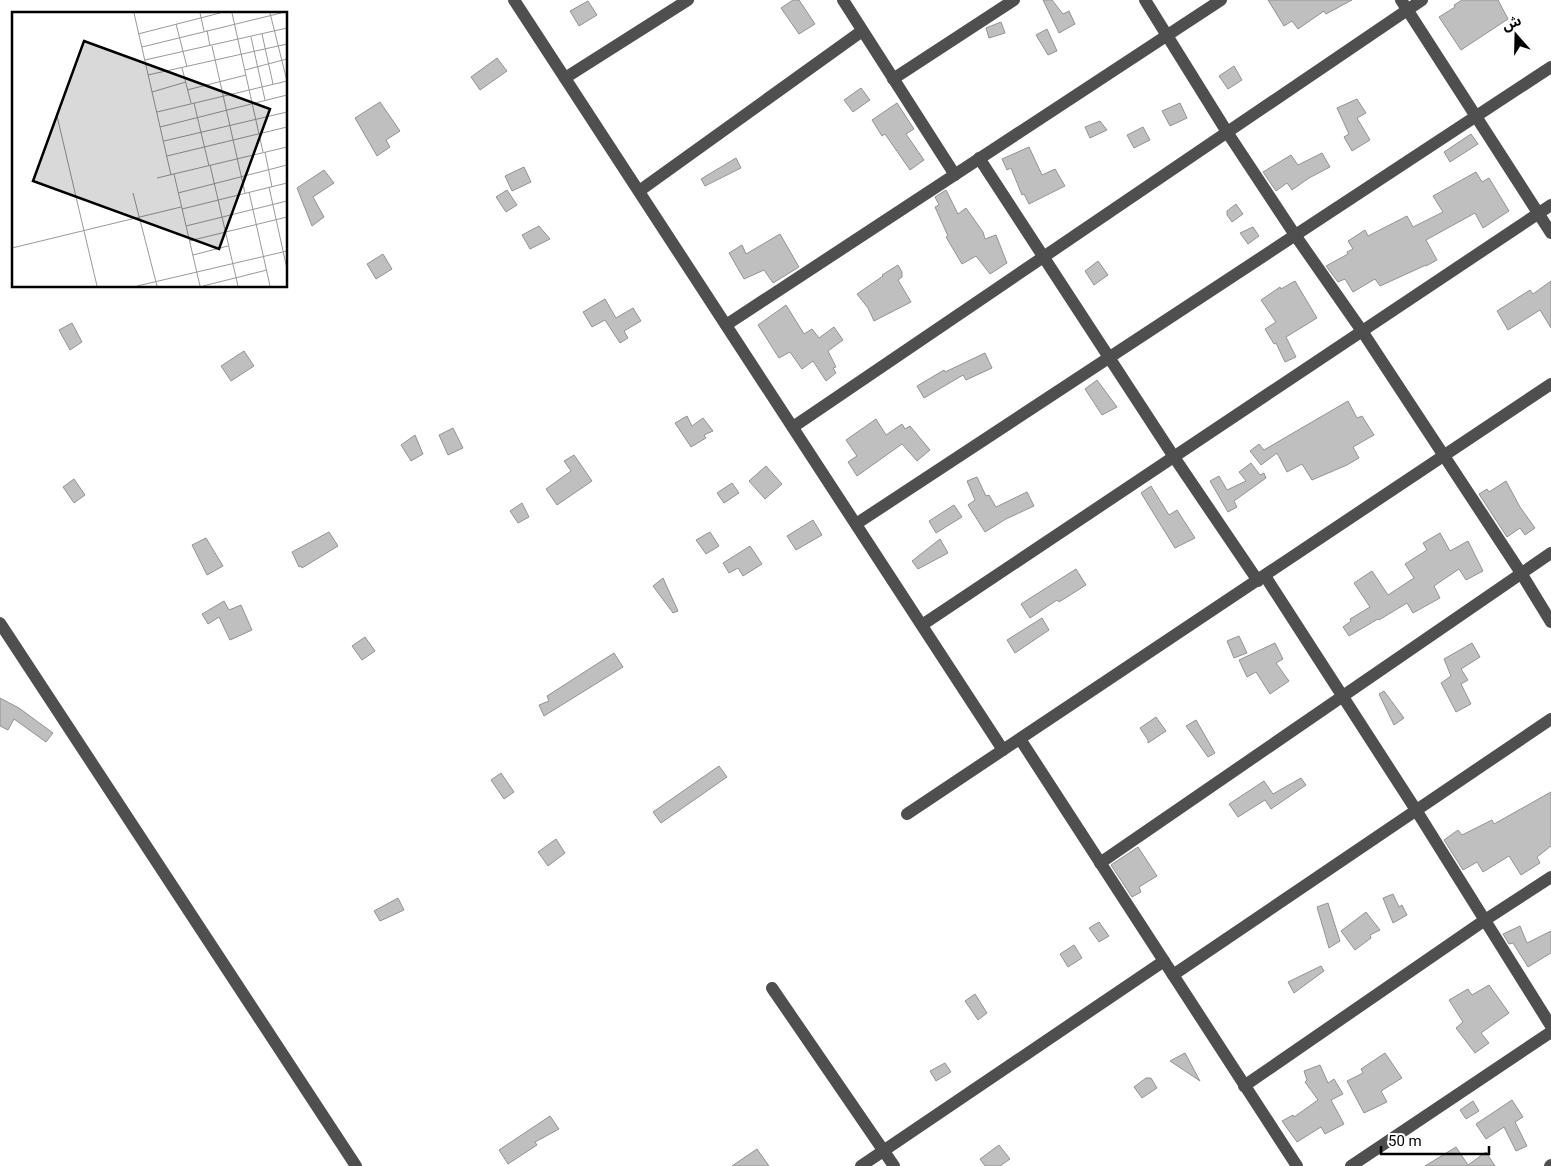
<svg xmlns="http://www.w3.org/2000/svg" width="1551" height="1166" font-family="Roboto,'Noto Sans Arabic',sans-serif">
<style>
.building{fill:#bfbfbf;stroke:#939393}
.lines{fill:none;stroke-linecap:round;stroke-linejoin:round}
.minor{stroke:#4f4f4f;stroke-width:12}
.inset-road{fill:none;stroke:#999;stroke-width:1}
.view{fill:#000;fill-opacity:0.15;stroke:#000;stroke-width:2.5}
.inset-edge{fill:none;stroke:#000;stroke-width:2.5}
</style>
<rect width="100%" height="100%" fill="#fff"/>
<g class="building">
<path d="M793,0H799L815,24L799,34L781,8Z"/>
<path d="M1043,0H1052L1063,14L1069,11L1075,24L1059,33Z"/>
<path d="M1268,0H1352L1326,14L1324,11L1298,29L1292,21L1284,26Z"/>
<path d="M1462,0H1498L1508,19L1461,50L1439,17L1455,7L1454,5Z"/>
<path d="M588,1L597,15L579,26L570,11Z"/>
<path d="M1001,22L1005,33L989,38L986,28Z"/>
<path d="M1047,29L1057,51L1048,55L1036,35Z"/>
<path d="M497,58L507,71L480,90L471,77Z"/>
<path d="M1234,66L1242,80L1228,89L1219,76Z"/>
<path d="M861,88L870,100L853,112L844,100Z"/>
<path d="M1357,99L1366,113L1357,118L1370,140L1352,151L1344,137L1349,134L1337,108Z"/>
<path d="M380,102L400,131L386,140L390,147L377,156L355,118Z"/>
<path d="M897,103L914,129L906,134L924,160L910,170L885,134L882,136L872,120Z"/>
<path d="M1180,103L1187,118L1170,126L1162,111Z"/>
<path d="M1100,121L1107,130L1090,138L1085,127Z"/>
<path d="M1143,127L1150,140L1134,148L1127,135Z"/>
<path d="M1471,134L1478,144L1450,162L1444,152Z"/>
<path d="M1029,147L1042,175L1055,169L1065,186L1029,204L1024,194L1022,195L1011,168L1007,170L1002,159Z"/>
<path d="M1322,153L1330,167L1309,178L1292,190L1287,183L1276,191L1263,172L1291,155L1298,165Z"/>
<path d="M736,158L741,168L705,186L701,179Z"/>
<path d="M524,167L531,182L512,191L505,176Z"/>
<path d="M324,170L334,183L313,197L324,217L312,226L297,188Z"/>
<path d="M1476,172L1482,182L1489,178L1509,211L1483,228L1475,213L1426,240L1437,260L1426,266V265L1380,286L1375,279L1353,292L1345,279L1338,282L1326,266L1348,254L1347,252L1353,249L1348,241L1365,230L1368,236L1407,216L1413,227L1443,212L1433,196Z"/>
<path d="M507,190L517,205L506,212L496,197Z"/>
<path d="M946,190L958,214L966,208L983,232L985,239L996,235L1007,263L990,274L976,256L962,264L946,237L948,236L935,207L939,205L935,197Z"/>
<path d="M1236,204L1243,214L1232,222L1227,215V211Z"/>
<path d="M539,226L550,239L530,249L522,235Z"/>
<path d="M1253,227L1259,236L1248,244L1240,233Z"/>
<path d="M780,234L799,267L773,283L764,270L744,279L729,253L742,245L746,254Z"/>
<path d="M383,254L392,269L376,279L367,264Z"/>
<path d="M1098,261L1108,275L1094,285L1085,271Z"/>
<path d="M898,265L902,272V277L898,280L911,302L874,321L868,308L857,294L883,276L882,275Z"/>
<path d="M1295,281L1317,318L1286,337L1296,357L1285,362L1276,343L1274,344L1265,329L1276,322L1261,300L1280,287L1281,289Z"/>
<path d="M1551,281V328L1540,310L1508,330L1497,311L1530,290L1533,294Z"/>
<path d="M605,299L616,318L633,308L641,321L624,331L628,338L620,343L605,320L592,327L583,312Z"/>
<path d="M786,305L804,334L812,329L819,338L834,327L843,340L828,351L836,367L833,368L836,373L826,381L813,361L802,369L790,352L779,358L758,325Z"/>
<path d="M72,323L82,342L70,350L59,330Z"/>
<path d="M244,351L254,366L231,381L221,366Z"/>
<path d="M985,353L992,368L966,380L963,375L924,398L917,386L944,370L945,372Z"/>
<path d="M1097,380L1117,407L1102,415L1085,389Z"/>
<path d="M1348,401L1357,418L1362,416L1374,435L1353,447L1359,458L1347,465L1312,480L1302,464L1287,472L1277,453L1261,465L1250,451L1259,444L1264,450Z"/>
<path d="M687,416L692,426L703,418L713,431L704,435L706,438L691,447L675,423Z"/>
<path d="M876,419L886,435L902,424L905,429L910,426L930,450L917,461L902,444L857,476L848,462L857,456L846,440Z"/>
<path d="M453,428L463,448L448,455L439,435Z"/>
<path d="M415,435L423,454L411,461L401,445Z"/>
<path d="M574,455L592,481L557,505L546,489L571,471L564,461Z"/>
<path d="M1251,463L1260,475L1264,473L1266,478L1234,501L1237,507L1228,512L1210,481L1219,476L1227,490L1246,481L1239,472Z"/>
<path d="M766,466L782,484L765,499L749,481Z"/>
<path d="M977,477L986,496L989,495L996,507L1027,492L1034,506L1006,519L985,532L968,505L975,500L967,481Z"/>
<path d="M74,479L85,495L74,503L63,487Z"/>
<path d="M1506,481L1520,507L1535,528L1525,535L1520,528L1507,537L1479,494L1487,489L1489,492Z"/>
<path d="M732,483L739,493L724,503L717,493Z"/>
<path d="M1151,486L1169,515L1177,510L1195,538L1175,548L1141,493Z"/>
<path d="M522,503L529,517L518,523L510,511Z"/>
<path d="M954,505L962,517L936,533L929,521Z"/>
<path d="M813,520L822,535L796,550L787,536Z"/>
<path d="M329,532L338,546L302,568L301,566L299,567L292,552Z"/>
<path d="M710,532L719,546L706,554L696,540Z"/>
<path d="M1440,533L1450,551L1468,541L1483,571L1466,580L1459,569L1434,586L1440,598L1413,613L1407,603L1379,620L1378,619L1349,636L1343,627L1351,621L1350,619L1370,607L1354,583L1372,571L1388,595L1414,578L1405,564L1427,550L1423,543Z"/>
<path d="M206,538L223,566L207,575L192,545Z"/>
<path d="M940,539L948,553L918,569L912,561Z"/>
<path d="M750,546L762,564L743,576L738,568L729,573L723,563Z"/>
<path d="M1076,569L1086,585L1059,602L1057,600L1030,618L1021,604Z"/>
<path d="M663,578L678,611L673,613L653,586Z"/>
<path d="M224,601L229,610L241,605L252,630L230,640L219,617L208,624L202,614Z"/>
<path d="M1042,618L1049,630L1015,653L1007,640Z"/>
<path d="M1239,636L1247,653L1234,658L1227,641Z"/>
<path d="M365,637L375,651L362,660L352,646Z"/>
<path d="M1275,643L1283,659L1276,663L1289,681L1270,694L1256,672L1247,677L1239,660Z"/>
<path d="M1472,643L1480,657L1461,669L1468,680L1461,684L1471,704L1456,712L1441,683L1451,676L1444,659Z"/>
<path d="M614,653L623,667L544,716L539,705L549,701L547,696Z"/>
<path d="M1384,691L1404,718L1394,725L1379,694Z"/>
<path d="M0,698L19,708L53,733L46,742L14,719L8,730L0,726Z"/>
<path d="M1156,717L1166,731L1148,743V740L1140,728Z"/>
<path d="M1196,720L1215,753L1208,757L1186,726Z"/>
<path d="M719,766L727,777L661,823L653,812Z"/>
<path d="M501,773L514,792L504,799L491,780Z"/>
<path d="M1301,778L1306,785L1271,809L1265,800L1238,817L1229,804L1264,781L1273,794Z"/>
<path d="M1551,792V846L1537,857L1540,863L1521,875L1509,856L1483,872L1477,862L1463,870L1444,840L1458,830L1462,835L1492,820L1494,824Z"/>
<path d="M556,839L565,853L548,866L538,852Z"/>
<path d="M1138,847L1157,876L1139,887L1141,892L1132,897L1111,865Z"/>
<path d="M1393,894L1399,907L1402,905L1407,915L1393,923L1383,898Z"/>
<path d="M398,898L404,910L380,921L374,911Z"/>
<path d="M1328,903L1340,941L1329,948L1317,907Z"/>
<path d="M1366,912L1380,930L1370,935L1371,938L1355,950L1341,931Z"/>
<path d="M1099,922L1109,936L1099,942L1089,928Z"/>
<path d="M1520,926L1527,943L1551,931V953L1528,967L1513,943L1509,944L1503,934Z"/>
<path d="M1074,945L1082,958L1068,967L1060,954Z"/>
<path d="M1321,966L1324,971L1294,993L1288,982Z"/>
<path d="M1489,985L1509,1013L1481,1033L1489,1043L1475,1053L1456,1028L1463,1022L1449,1000L1468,989L1472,995Z"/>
<path d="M975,994L987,1013L978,1020L965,1001Z"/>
<path d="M1185,1053L1200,1081L1170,1061Z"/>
<path d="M1385,1053L1402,1078L1381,1091L1387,1102L1364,1113L1347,1081L1363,1073L1361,1069Z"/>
<path d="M945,1063L951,1072L936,1081L930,1071Z"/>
<path d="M1320,1065L1328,1083L1334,1079L1343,1094L1331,1100L1344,1124L1325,1134L1321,1127L1297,1142L1282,1121L1293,1115L1294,1117L1318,1100L1305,1082L1307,1080L1304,1071Z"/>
<path d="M1146,1078H1151L1157,1088L1142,1098L1134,1087Z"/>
<path d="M1512,1100L1523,1117L1515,1122L1527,1146L1516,1151L1504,1127L1486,1139L1476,1124Z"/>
<path d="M1473,1101L1479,1111L1466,1119L1460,1110Z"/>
<path d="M550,1116L559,1129L535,1142L537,1145L508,1164L499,1150Z"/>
<path d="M999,1145L1010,1159L1000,1166H985L980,1159Z"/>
<path d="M1456,1147L1468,1165L1486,1152L1495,1166H1425Z"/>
<path d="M757,1149L769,1166H732Z"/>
</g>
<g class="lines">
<g class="minor">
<path d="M514,0L1003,750"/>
<path d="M843,0L955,175"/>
<path d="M1145,0L1227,132L1295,235L1362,331L1521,573L1551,622"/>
<path d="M1401,0L1551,233"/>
<path d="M565,78L688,0"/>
<path d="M893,79L1014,0"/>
<path d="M979,158L1174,457L1258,581"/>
<path d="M639,191L862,31"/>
<path d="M726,325L1221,0"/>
<path d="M793,427L1422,0"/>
<path d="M856,524L1551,67"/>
<path d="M1265,576L1416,810L1551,1026"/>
<path d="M0,623L356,1166"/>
<path d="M922,625L1551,205"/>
<path d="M1020,739L1297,1166"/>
<path d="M907,814L1551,384"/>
<path d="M1100,863L1551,553"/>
<path d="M1173,975L1551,719"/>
<path d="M772,988L894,1166"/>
<path d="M1244,1086L1485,920L1551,877"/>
<path d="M861,1166L1164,961"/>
<path d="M1351,1166L1551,1032"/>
<path d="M1550,1166L1551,1165"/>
</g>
</g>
<g transform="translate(12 12)">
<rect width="275" height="275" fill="#fff"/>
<path class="inset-road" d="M122,1L159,163M188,1L192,19M220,1L251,140M258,1L275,69M164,12L175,55M195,18L198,34M126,22L208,1M250,22L261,72M239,25L253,88M200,34L233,181M130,35L269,1M133,48L275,16M170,56L179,91M233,58L275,47M136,63L275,32M175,78L234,63M140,80L174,70M182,91L197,154M145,100L275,69M45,104L85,274M148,115L275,83M152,129L275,100M253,140L260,175M155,144L275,115M198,153L226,274M162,162L188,274M145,166L275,135M257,175L275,257M237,180L258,274M121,181L145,274M166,181L275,153M170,197L275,171M174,214L275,189M177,229L275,205M0,236L169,195M181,243L216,234M125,274L275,239M191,274L255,258"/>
<path class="view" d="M72,29L258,97L207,237L21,169Z"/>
<rect width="275" height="275" class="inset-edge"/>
</g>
<g transform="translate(1516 35) rotate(340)" stroke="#ffffff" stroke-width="4" paint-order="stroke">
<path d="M0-4L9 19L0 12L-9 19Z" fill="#000000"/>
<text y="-8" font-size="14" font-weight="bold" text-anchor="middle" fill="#000000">ش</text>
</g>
<path d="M1381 1146v8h108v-8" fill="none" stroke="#000000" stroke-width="2.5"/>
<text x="1388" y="1146" font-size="15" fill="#000000" stroke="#ffffff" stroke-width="4" paint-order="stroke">50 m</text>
</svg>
